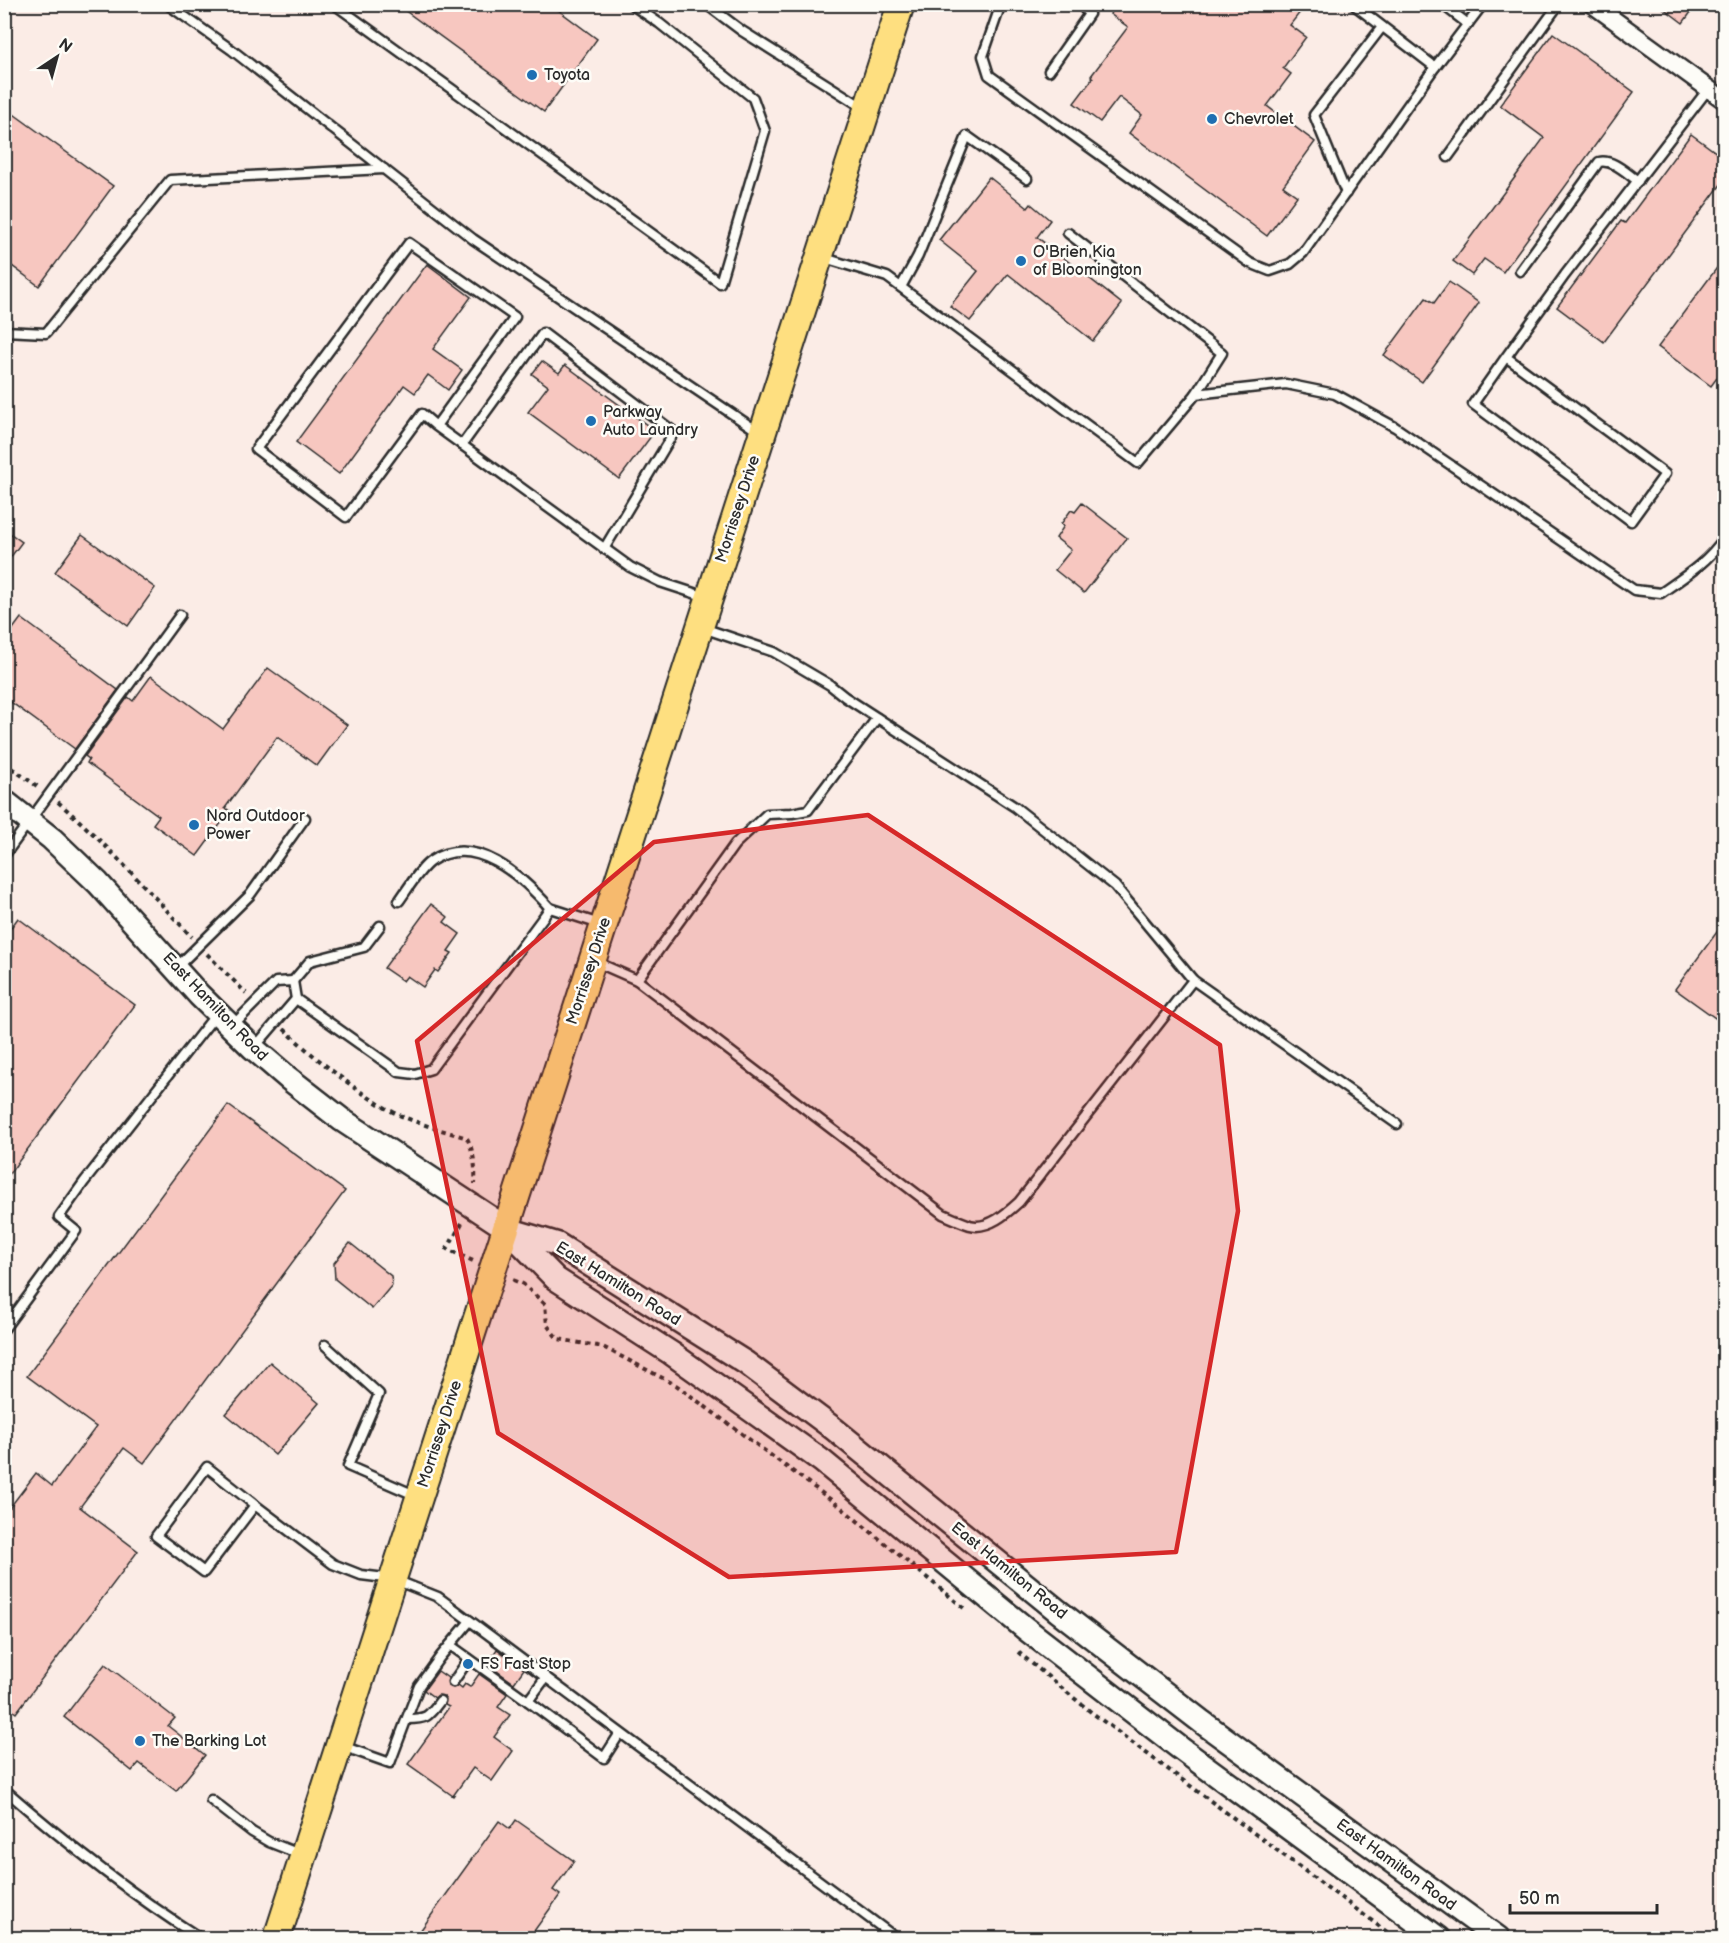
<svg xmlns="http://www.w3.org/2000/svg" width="1729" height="1943" font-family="'Balsamiq Sans',sans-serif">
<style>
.building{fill:#f7c7c0;stroke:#2b2b2b;stroke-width:1.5}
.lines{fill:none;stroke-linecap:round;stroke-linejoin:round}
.lane-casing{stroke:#2b2b2b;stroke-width:13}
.street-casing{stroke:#2b2b2b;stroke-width:21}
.secondary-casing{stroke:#2b2b2b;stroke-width:27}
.primary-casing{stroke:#2b2b2b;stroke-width:30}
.path{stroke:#2b2b2b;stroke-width:4;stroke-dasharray:4.5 4.5;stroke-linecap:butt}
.lane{stroke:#fdfcf7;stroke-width:8}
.street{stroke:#fdfcf7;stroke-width:16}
.secondary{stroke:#fdfcf7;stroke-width:22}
.primary{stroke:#fedf80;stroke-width:26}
.marked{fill:#d62828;fill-opacity:0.2;stroke:#d62828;stroke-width:4.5;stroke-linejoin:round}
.poi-dot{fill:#1f6fb2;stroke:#fdfcf7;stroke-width:2}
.labels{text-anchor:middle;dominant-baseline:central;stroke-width:5;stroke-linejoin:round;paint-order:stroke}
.poi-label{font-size:16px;fill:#2b2b2b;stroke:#fdfcf7;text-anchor:start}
.street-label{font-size:16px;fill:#2b2b2b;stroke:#fdfcf7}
</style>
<rect width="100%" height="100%" fill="#fbece6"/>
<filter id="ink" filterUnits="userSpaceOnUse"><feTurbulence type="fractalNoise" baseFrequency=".0167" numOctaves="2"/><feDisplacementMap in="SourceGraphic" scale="12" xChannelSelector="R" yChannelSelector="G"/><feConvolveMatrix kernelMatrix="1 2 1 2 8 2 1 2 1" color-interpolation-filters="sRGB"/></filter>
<g filter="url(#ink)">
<g class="building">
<path d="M396,4H550L597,39L544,112Z"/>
<path d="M1116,4H1291L1301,11L1290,25L1306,37L1283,68L1291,74L1267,106L1315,142L1283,186L1297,196L1267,236L1129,133L1142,115L1119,97L1100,122L1074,103L1093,78L1091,76L1128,27L1110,14Z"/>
<path d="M1658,4H1697L1683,23Z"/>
<path d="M1553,33L1634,92L1503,272L1484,259L1472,275L1453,261L1544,138L1500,105Z"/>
<path d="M4,107L113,186L39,286L4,260Z"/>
<path d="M1691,134L1725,159V179L1604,342L1557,307L1621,221L1625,223Z"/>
<path d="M989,177L1028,208L1031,204L1050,220L1037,237L1122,304L1093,341L1008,274L970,321L950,306L978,271L939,240Z"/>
<path d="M1725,257V367L1711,386L1658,347Z"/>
<path d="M427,264L471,297L433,349L462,370L448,390L428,375L415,393L404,385L339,474L296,442Z"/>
<path d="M1449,282L1479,303L1422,382L1384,355L1426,298L1434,303Z"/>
<path d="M542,361L559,373L565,365L655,431L619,479L528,412L548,386L532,374Z"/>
<path d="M1082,503L1127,538L1084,593L1055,570L1071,550L1056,538L1064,526L1061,524L1071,510L1075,512Z"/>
<path d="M4,529L22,542L4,566Z"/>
<path d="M82,535L155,588L128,626L55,572Z"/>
<path d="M21,618L118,690L75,749L4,697V641Z"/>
<path d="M268,668L347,725L317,766L277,737L225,808L230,811L197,856L153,824L159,816L87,763L89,759L85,756L128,697L133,701L151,676L223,729Z"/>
<path d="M431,904L448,917L444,922L460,934L448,951L452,953L438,972L435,970L423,987L407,976L403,981L384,968Z"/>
<path d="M18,918L135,1005L4,1181V937Z"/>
<path d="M1725,921V1025L1675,989Z"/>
<path d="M228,1105L345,1191L144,1463L124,1448L80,1507L138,1551L16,1713L4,1704V1515L36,1473L52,1486L96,1427L27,1376Z"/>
<path d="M350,1243L391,1276L392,1285L372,1309L335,1279L334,1263Z"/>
<path d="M270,1362L319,1403L275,1455L226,1414Z"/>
<path d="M497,1649L524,1669L514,1683L487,1664Z"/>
<path d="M105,1664L175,1718L168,1726L205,1755L176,1791L139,1763L132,1771L64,1717Z"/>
<path d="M438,1671L448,1678V1685L453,1688L458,1685L462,1688L465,1684L470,1687L479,1674L507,1694L498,1707L510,1715L494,1737L513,1751L492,1781L473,1768L453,1796L408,1764L449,1707L445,1705L446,1699L443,1696L438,1695L435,1698L424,1690Z"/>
<path d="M516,1820L574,1861L553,1890L560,1895L529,1938H415L499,1821L510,1829Z"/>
</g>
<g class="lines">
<g class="lane-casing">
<g id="lane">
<path d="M167,4L232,50L473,239L759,432"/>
<path d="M334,4L720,283L765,131L753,98L659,23L631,4"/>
<path d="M706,4L742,31L864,108"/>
<path d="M1001,4L983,56L989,75L1250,263L1270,271L1290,264L1303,253L1435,67L1483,4"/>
<path d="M1353,4L1435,67"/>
<path d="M1442,4L1468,24"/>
<path d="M1049,71L1089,14L1080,4"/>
<path d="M1448,157L1559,4"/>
<path d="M1346,193L1314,115L1382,27"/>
<path d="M1068,233L1222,353L1196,394"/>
<path d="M821,257L887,277L1138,463L1196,394L1286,384L1335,394L1395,427L1634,590L1661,593C1684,577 1708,562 1724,538"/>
<path d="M1520,271L1599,162C1613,159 1626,173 1638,181"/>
<path d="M901,287L918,256L967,136L1027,179"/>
<path d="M4,331L46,333L170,180L384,169"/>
<path d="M1506,357L1473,404L1631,521L1665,474L1506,357L1565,275L1709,88"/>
<path d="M436,426L422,414L346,517L256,449L409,243L515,317L436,426L630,567L660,582L706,597"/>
<path d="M462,445L543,333L674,432L604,549"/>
<path d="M703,628L774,652L830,685L845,697L1015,807L1115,886L1193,980L1397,1124"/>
<path d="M4,856L180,615"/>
<path d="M399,901C407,890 420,868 431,861C475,832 522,877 550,908"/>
<path d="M596,962L637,980L943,1214C952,1218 961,1222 970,1225C988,1230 1007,1213 1019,1202L1193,980"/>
<path d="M176,968L250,895L305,818"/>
<path d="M637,980L735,844L767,814L792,813L808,810L877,718"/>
<path d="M293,981L310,961L364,947L380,926"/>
<path d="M296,999L399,1072L415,1074L431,1069L550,908L603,925"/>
<path d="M233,1025L276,982L293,981L296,999L254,1048"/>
<path d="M4,1329L76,1231L59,1217L84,1182L217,1013"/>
<path d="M325,1345L379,1394L348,1466L417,1496"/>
<path d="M255,1505L207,1467L156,1536L204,1572L255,1505L333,1564L361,1575L393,1579L438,1597L896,1938"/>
<path d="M450,1645L528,1701L546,1677"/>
<path d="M453,1682L469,1659"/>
<path d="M528,1701L604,1758L620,1733"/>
<path d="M407,1719C427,1719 428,1717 440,1701"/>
<path d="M342,1746L390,1763L419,1686L440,1657L470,1621"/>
<path d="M4,1789C66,1843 132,1895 200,1938"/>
<path d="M211,1800L252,1832L269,1842L302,1855"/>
</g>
</g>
<g class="street-casing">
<path id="street" d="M1592,4L1724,100"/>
</g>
<g class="secondary-casing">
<g id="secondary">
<path d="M4,801L52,839L98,883L199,995L253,1048L288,1078L342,1120L506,1228L556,1279L671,1353L822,1461L1026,1629L1180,1748L1438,1938"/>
<path d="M510,1230L557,1244L746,1363L834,1429L1058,1611L1202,1722L1498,1938"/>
</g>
</g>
<g class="primary-casing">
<path id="primary" d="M277,1938L901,4"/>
</g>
<g class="path">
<path d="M4,763L40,788"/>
<path d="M58,802C107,844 148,891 192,937"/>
<path d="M207,954L246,993"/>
<path d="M284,1029C311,1055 352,1088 384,1107C409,1122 439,1129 467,1138C474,1152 476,1168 475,1184"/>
<path d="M462,1223L447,1249L473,1261"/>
<path d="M513,1280L523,1284L545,1304L547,1325L558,1339L603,1347L676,1385L838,1505L964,1608"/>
<path d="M1018,1652L1091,1712L1395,1938"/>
</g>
<use href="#lane" class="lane"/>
<use href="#street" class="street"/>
<use href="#secondary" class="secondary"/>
<use href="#primary" class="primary"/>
</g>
</g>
<path class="marked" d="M868,815L1220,1045L1238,1211L1176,1552L729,1577L498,1433L417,1041L654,842Z"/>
<g class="poi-dot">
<circle cx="532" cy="75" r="6"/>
<circle cx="1212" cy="119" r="6"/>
<circle cx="1021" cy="261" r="6"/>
<circle cx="591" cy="421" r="6"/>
<circle cx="194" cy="825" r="6"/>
<circle cx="468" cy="1664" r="6"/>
<circle cx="140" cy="1741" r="6"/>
</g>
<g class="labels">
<g class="poi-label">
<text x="544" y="75">Toyota</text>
<text x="1224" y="119">Chevrolet</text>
<text x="1033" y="252">O'Brien Kia<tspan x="1033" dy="18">of Bloomington</tspan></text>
<text x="603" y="412">Parkway<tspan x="603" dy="18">Auto Laundry</tspan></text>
<text x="206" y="816">Nord Outdoor<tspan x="206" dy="18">Power</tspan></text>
<text x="480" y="1664">FS Fast Stop</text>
<text x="152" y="1741">The Barking Lot</text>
</g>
<g class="street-label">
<text transform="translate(738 509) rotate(-72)">Morrissey Drive</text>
<text transform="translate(589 971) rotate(-72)">Morrissey Drive</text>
<text transform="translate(215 1007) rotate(46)">East Hamilton Road</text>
<text transform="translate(618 1284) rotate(32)">East Hamilton Road</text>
<text transform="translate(440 1434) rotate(-72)">Morrissey Drive</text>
<text transform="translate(1009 1571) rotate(39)">East Hamilton Road</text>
<text transform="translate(1396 1865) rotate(36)">East Hamilton Road</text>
</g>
</g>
<rect width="1729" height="1943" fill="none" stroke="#fdfcf7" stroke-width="24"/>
<rect x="12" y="12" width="1705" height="1919" fill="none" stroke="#2b2b2b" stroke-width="2" filter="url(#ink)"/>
<g transform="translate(57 57) rotate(36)" stroke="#fdfcf7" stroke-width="4.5" paint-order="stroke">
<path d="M0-4.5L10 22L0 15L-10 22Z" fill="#2b2b2b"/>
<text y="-9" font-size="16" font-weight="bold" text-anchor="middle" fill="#2b2b2b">N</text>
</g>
<path d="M1510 1904v9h147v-9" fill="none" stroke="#2b2b2b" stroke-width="3"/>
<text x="1519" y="1904" font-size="18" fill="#2b2b2b" stroke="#fdfcf7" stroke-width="4.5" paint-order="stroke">50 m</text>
</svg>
